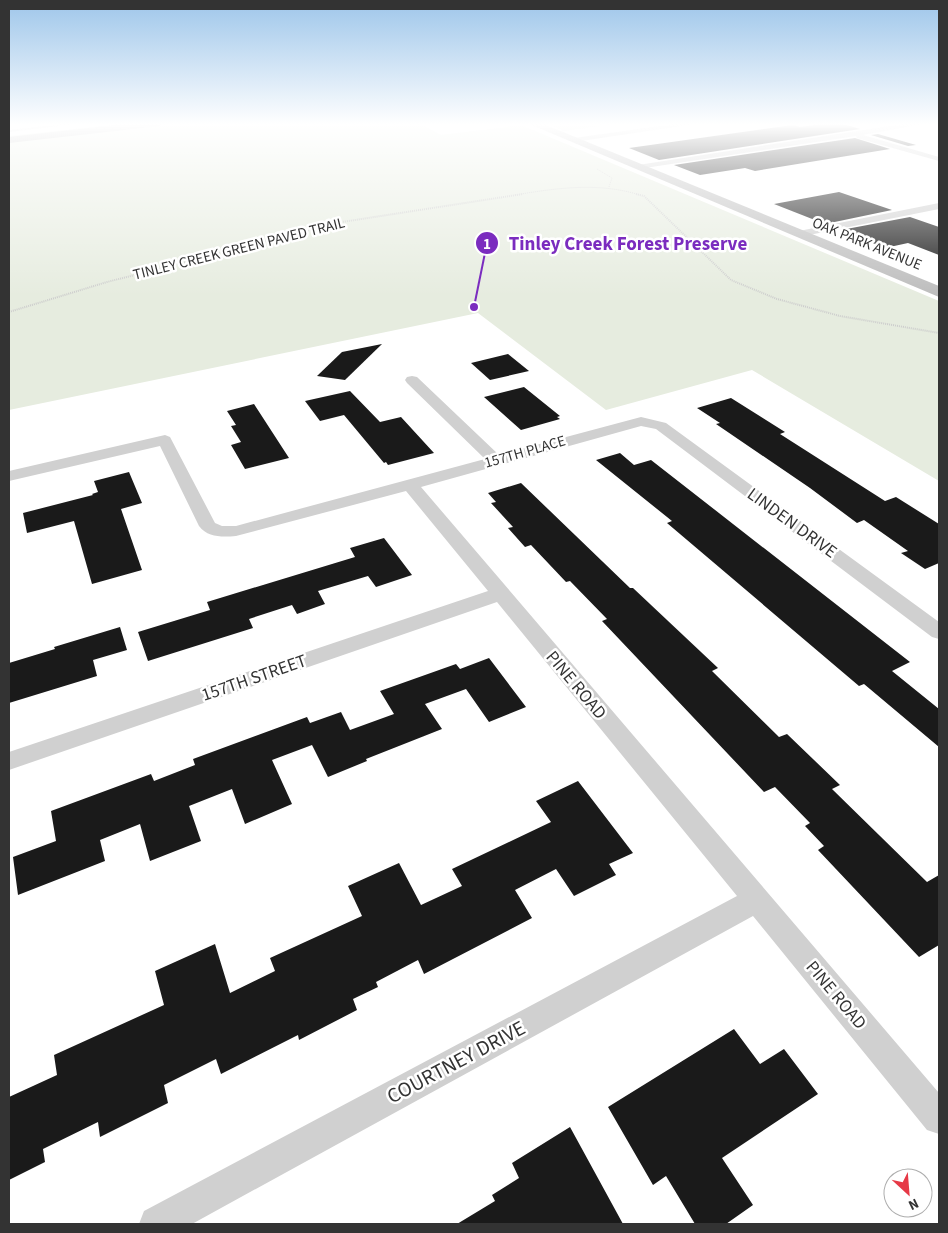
<svg xmlns="http://www.w3.org/2000/svg" width="948" height="1233" font-family="'Source Sans 3',sans-serif">
<style>
.green{fill:#e6ecdf}
.building{fill:#1a1a1a}
.lines{fill:none;stroke-linecap:round;stroke-linejoin:round}
.path-far1{stroke:#cdcdcd;stroke-width:1;stroke-dasharray:1 1;stroke-linecap:butt}
.path{stroke:#cdcdcd;stroke-width:2;stroke-dasharray:1 1;stroke-linecap:butt}
.lane{fill:#d0d0d0;fill-rule:evenodd}
.street{fill:#d0d0d0;fill-rule:evenodd}
.secondary{fill:#bdbdbd;fill-rule:evenodd}
.primary{fill:#ababab;fill-rule:evenodd}
.labels{text-anchor:middle;dominant-baseline:central;stroke-width:5;stroke-linejoin:round;paint-order:stroke}
.far-street-label{font-size:15px;fill:#333;stroke:#fff}
.street-label{font-size:18px;fill:#333;stroke:#fff}
.near-street-label{font-size:21px;fill:#333;stroke:#fff}
.leader{fill:none;stroke:#7b2cbf;stroke-width:2}
.callout-dot{fill:#7b2cbf;stroke:#fff;stroke-width:2}
.mark-label{font-size:15px;text-anchor:middle;font-weight:bold;fill:#fff}
.callout-label{font-size:19px;text-anchor:middle;font-weight:bold;fill:#7b2cbf;stroke:#fff;stroke-width:5;stroke-linejoin:round;paint-order:stroke}
</style>
<rect width="100%" height="100%" fill="#fff"/>
<g class="green">
<path d="M129,123H419L441,135L521,125L939,301V481L752,370L606,410L478,313L9,410V136Z"/>
<path d="M546,123H623L564,131Z"/>
</g>
<g class="building">
<path d="M826,123H840L860,129L659,160L629,148L793,125L800,127Z"/>
<path d="M878,134L916,145L908,146L871,135Z"/>
<path d="M855,138L890,149L755,171L745,168L700,175L674,165Z"/>
<path d="M839,192L892,210L825,224L774,204Z"/>
<path d="M910,217L939,227V255L908,243L885,248L841,230Z"/>
<path d="M382,344L345,380L317,376L342,352Z"/>
<path d="M508,354L529,371L490,380L471,363Z"/>
<path d="M524,387L560,416L557,417L560,419L521,430L484,397Z"/>
<path d="M350,391L380,422L401,417L434,453L388,465L386,462L384,463L344,415L320,421L305,401Z"/>
<path d="M731,398L785,432L780,434L885,501L896,497L939,524V563L925,569L901,553L908,551L864,520L857,523L810,488L716,424L720,423L697,408Z"/>
<path d="M254,404L289,458L245,469L231,445L241,442L231,426L236,425L227,411Z"/>
<path d="M620,453L634,465L651,460L910,662L892,671L939,709V747L864,684L859,686L667,523L672,521L596,460Z"/>
<path d="M129,472L142,503L121,509L142,570L92,584L74,521L27,533L23,513L93,495L92,494L98,492L94,481Z"/>
<path d="M521,483L630,588H633L718,668L712,671L779,737L787,734L840,785L832,789L927,882L939,875V945L919,957L818,850L824,846L805,826L810,823L775,787L764,792L602,621L607,619L570,581L566,582L531,545L525,547L508,528L513,527L491,503L496,502L488,493Z"/>
<path d="M384,538L412,575L376,587L368,576L318,591L325,604L297,614L292,605L249,619L253,628L148,661L138,632L210,610L207,602L355,557L350,548Z"/>
<path d="M120,627L127,650L93,660L97,676L9,703V663L55,649L54,647Z"/>
<path d="M489,658L526,707L489,722L466,689L425,704L442,729L366,759L367,761L328,777L312,745L272,760L292,804L245,824L232,789L189,806L201,841L150,861L140,824L100,840L105,861L18,895L13,857L56,841L51,811L151,774L154,781L195,765L193,759L307,717L310,723L341,712L350,730L394,714L380,691L456,664L460,669Z"/>
<path d="M578,781L633,853L609,864L616,875L574,896L556,869L515,890L532,918L424,974L418,960L376,982L378,987L353,999L357,1010L299,1040L298,1035L221,1074L216,1059L164,1085L168,1103L100,1137L98,1122L43,1149L45,1162L9,1180V1097L57,1075L54,1055L164,1005L155,971L215,944L230,993L275,971L270,958L362,916L348,886L399,863L421,905L462,886L452,869L551,822L536,801Z"/>
<path d="M734,1029L760,1064L784,1049L818,1094L722,1158L753,1205L726,1224H695L666,1176L653,1185L608,1107Z"/>
<path d="M570,1127L623,1224H457L495,1201L492,1195L519,1178L512,1163Z"/>
</g>
<g class="lines">
<g class="path-far1">
<path d="M597,169L612,178L609,187"/>
<path d="M515,195C557,188 598,182 640,195"/>
</g>
<g class="path">
<path d="M636,194L644,196L731,280L777,299L840,316L939,333"/>
<path d="M9,312L107,282L342,222L523,194"/>
</g>
<g class="lane">
<path d="M70,123H85L9,132V130Z"/>
<path d="M500,123H514L512,124Z"/>
</g>
<g class="street">
<path d="M681,123H702L574,142L570,140L574,138Z"/>
<path d="M909,123H928L863,135L939,157V161L857,138L856,136L638,169L634,167L638,165Z"/>
<path d="M939,203V209L799,237L794,234L799,231Z"/>
<path d="M412,376L417,377L499,455L641,417L666,423L939,622V639L932,637L656,429L641,426L421,487L939,1093V1134L927,1130L753,916L192,1224H139L144,1211L737,896L497,602L9,770V752L488,591L406,491L236,536C223,537 208,538 199,526L160,446L9,481V471L165,435L170,437L215,523L222,526H236L485,459L407,383L405,380L407,377Z"/>
</g>
<path class="secondary" d="M527,123H541L939,286V297Z"/>
<path class="primary" d="M131,123H165L160,126L9,143V137Z"/>
</g>
<linearGradient id="sky" x2="0" y2="1"><stop stop-color="#9ec6ea"/><stop offset="0.42" stop-color="#fff"/><stop offset="1" stop-color="#fff" stop-opacity="0"/></linearGradient>
<rect width="948" height="296" fill="url(#sky)"/>
<g class="labels">
<g class="far-street-label">
<text transform="translate(867 244) rotate(22)">OAK PARK AVENUE</text>
<text transform="translate(239 249) rotate(-14)">TINLEY CREEK GREEN PAVED TRAIL</text>
<text transform="translate(525 452) rotate(-16)">157TH PLACE</text>
</g>
<g class="street-label">
<text transform="translate(792 523) rotate(36)">LINDEN DRIVE</text>
<text transform="translate(254 678) rotate(-19)">157TH STREET</text>
<text transform="translate(576 685) rotate(50)">PINE ROAD</text>
<text transform="translate(836 995) rotate(50)">PINE ROAD</text>
</g>
<g class="near-street-label">
<text transform="translate(456 1062) rotate(-28)">COURTNEY DRIVE</text>
</g>
</g>
<path class="leader" d="M474 307L487 243"/>
<g class="callout-dot">
<circle cx="474" cy="307" r="5"/>
<circle cx="487" cy="243" r="12"/>
</g>
<g class="mark-label">
<text x="487" y="249">1</text>
</g>
<g class="callout-label">
<text x="628" y="250">Tinley Creek Forest Preserve</text>
</g>
<rect width="948" height="1233" fill="none" stroke="#333333" stroke-width="20"/>
<g transform="translate(908 1193) rotate(154)"><circle r="24" fill="#ffffff" stroke="#adadad"/>
<path d="M0-4L9 19L0 12L-9 19Z" fill="#e63946"/>
<text y="-8" font-size="14" font-weight="bold" text-anchor="middle" fill="#333333">N</text>
</g>
</svg>
